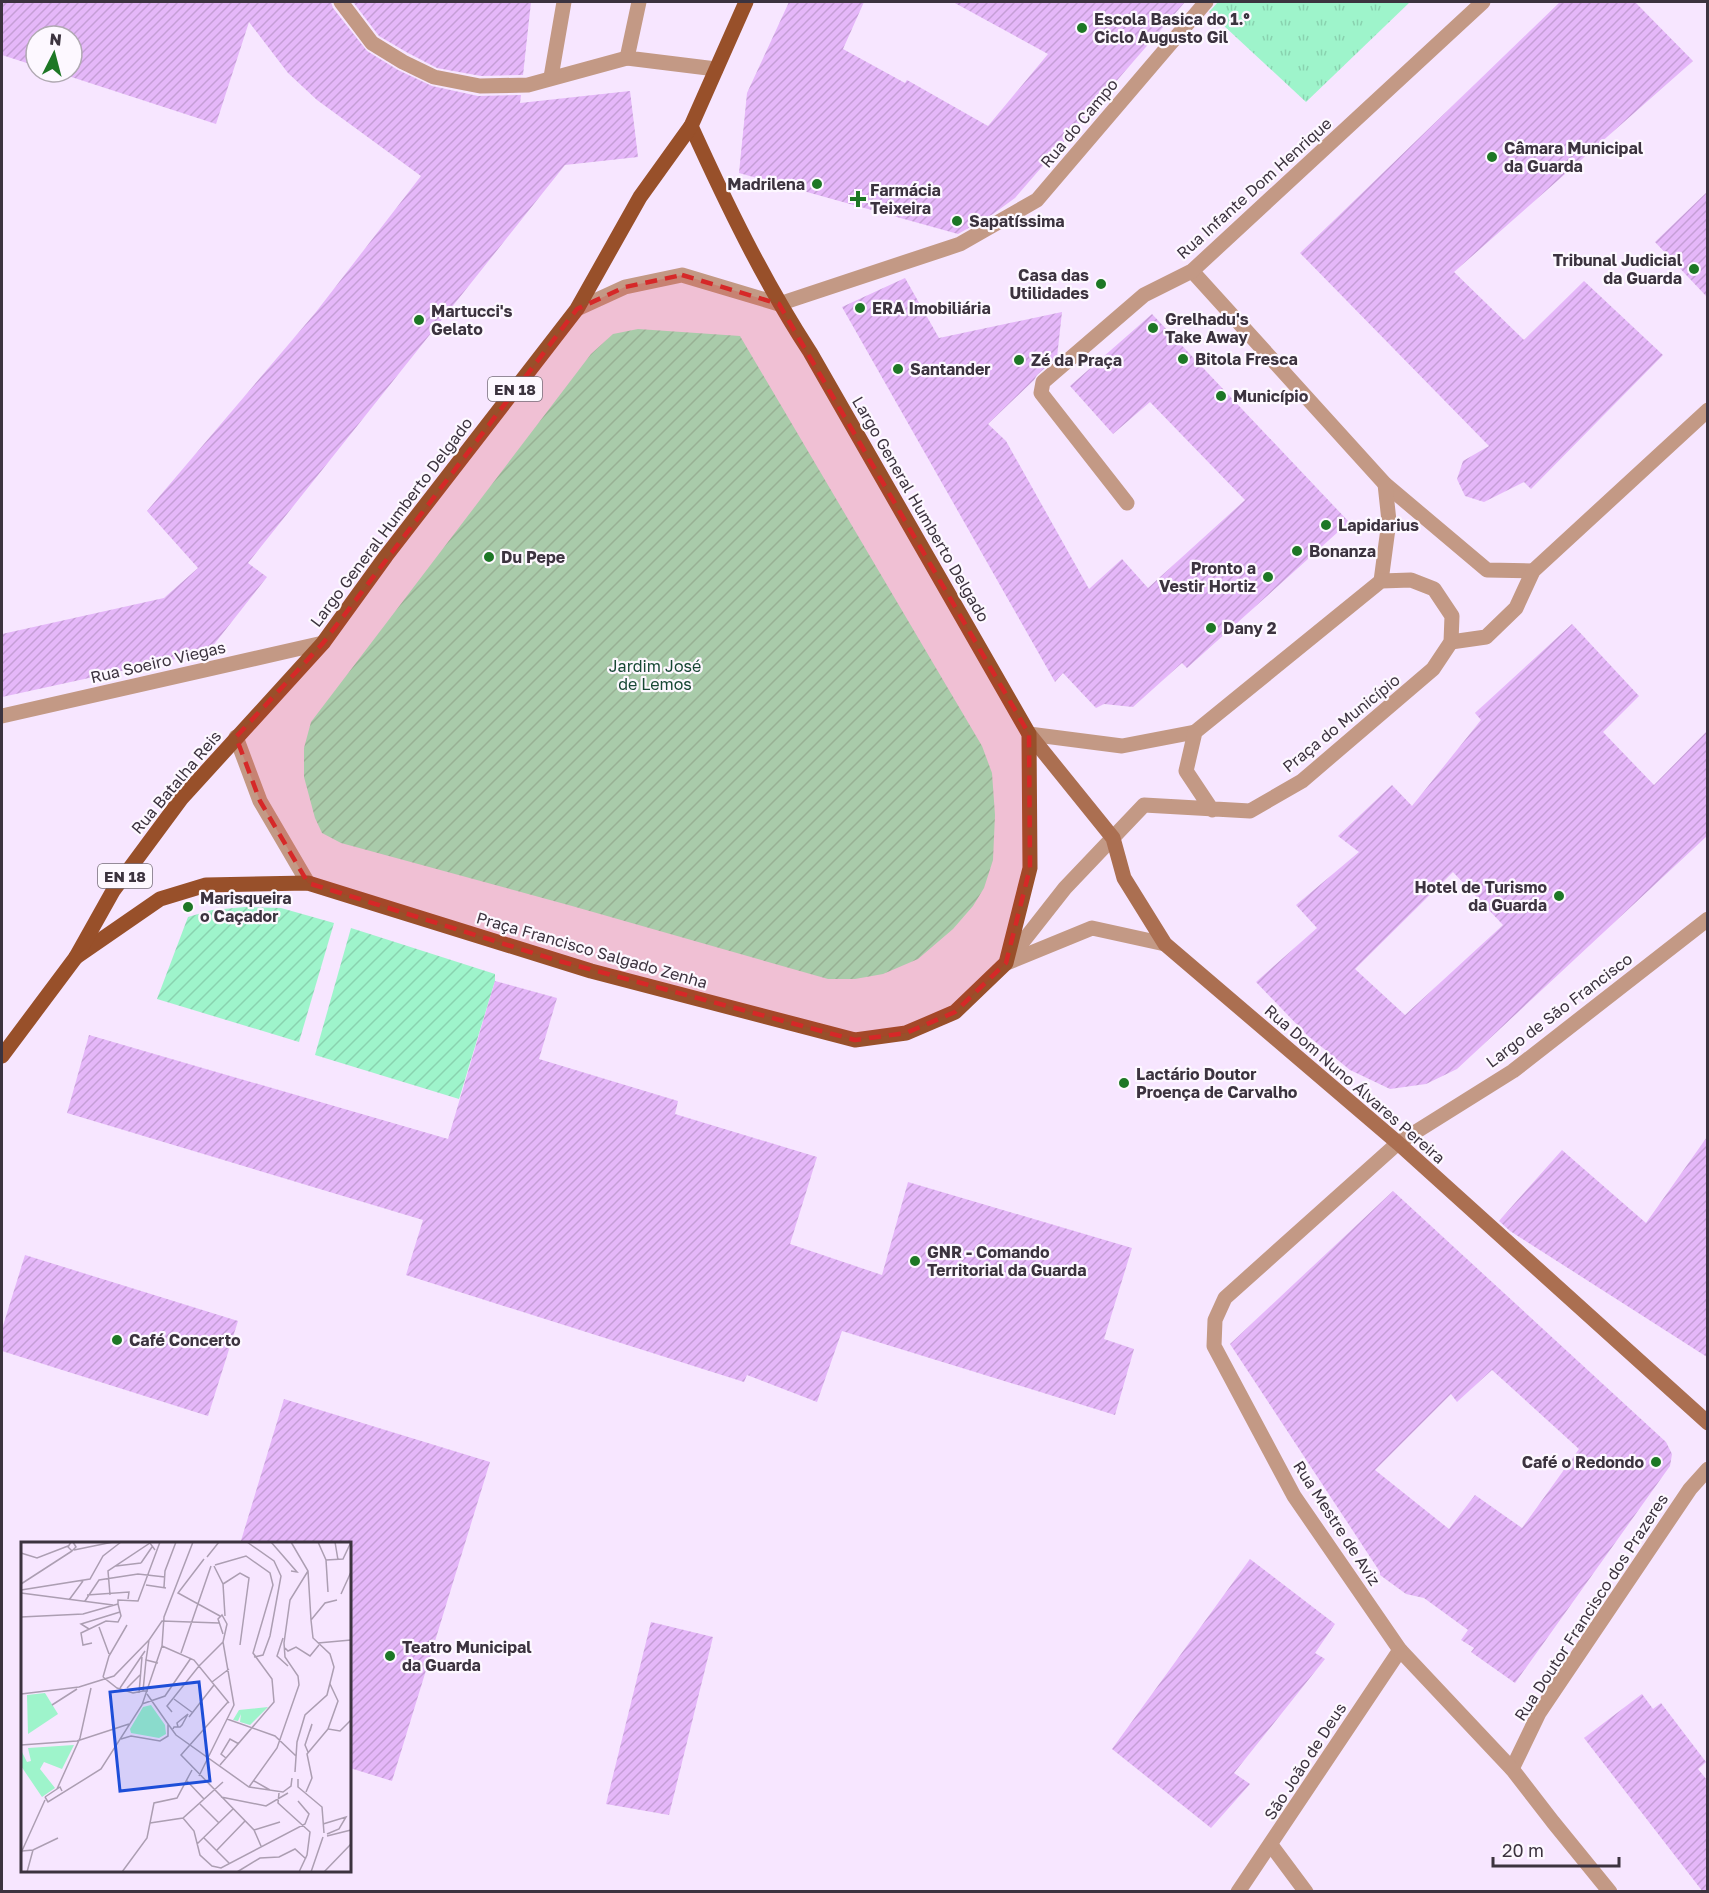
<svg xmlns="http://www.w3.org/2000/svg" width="1709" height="1893" font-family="'Golos Text',sans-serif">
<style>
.grass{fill:url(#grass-tufts)}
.garden{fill:url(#garden-furrows)}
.building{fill:url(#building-hatch);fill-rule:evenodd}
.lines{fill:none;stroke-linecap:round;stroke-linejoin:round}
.street{stroke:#c39985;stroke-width:15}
.secondary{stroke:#ab6f51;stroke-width:15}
.primary{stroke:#98502a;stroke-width:15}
.marked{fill:#d62828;fill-opacity:0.2;stroke:#d62828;stroke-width:4.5;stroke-dasharray:12 8;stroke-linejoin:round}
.poi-dot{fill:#1d7725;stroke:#fdf8ff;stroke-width:2}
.labels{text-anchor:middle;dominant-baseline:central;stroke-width:4.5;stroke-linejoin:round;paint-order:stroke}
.shield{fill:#fdf8ff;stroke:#766e79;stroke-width:1.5}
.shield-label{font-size:15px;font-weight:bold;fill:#3c333f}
.poi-label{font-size:16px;font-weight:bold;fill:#3c333f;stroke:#fdf8ff;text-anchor:start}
.street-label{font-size:16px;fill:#3c333f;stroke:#fdf8ff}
.park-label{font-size:16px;fill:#164733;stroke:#fdf8ff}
.inset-road{fill:none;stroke:#ac9eb2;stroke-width:1.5}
.view{fill:#1d4ed8;fill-opacity:0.15;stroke:#1d4ed8;stroke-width:3}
.inset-edge{fill:none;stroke:#3c333f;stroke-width:3}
</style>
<defs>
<pattern id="grass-tufts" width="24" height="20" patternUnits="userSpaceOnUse" patternTransform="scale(1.5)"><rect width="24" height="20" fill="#9ef4cb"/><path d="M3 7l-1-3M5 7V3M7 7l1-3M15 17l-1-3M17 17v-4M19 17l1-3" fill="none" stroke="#89d2af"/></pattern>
<pattern id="garden-furrows" width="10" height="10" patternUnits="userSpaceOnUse" patternTransform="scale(1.5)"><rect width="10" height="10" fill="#9ef4cb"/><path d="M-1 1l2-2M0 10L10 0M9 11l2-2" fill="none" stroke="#89d2af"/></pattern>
<pattern id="building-hatch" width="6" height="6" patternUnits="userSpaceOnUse" patternTransform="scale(1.5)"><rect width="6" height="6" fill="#e5b7f9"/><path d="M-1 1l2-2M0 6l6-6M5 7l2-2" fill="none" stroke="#c59ed6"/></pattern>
</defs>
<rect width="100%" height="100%" fill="#f7e6ff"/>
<path class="grass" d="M1218,2H1410L1306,102L1209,12Z"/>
<g class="garden">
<path d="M638,329L740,336L982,746L992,773L995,815L993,860L984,888L973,906L953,929L918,959L883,974L855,979H828L572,906L341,843L322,833L315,818L304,777V748L311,722L591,354L613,334Z"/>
<path d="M245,907L281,908L334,923L299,1042L157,999L188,917L212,910Z"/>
<path d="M351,928L495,974V981L459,1099L315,1055Z"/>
</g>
<g class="building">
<path d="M2,2H331L333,8L367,51L398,70L432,86L478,96L521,95L520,103L630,91L638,157L565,165L248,563L267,577L208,652L2,697V634L164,598L198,568L147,511L316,312L421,176L317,100L288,73L249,22L216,124L56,72H72V36H36V66L2,55Z"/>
<path d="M353,2H531L523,75L481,76L437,68L408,53L379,36Z"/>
<path d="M789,2H864L843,49L905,83L907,80L988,126L1048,54L953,2H1185L1015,198L993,214L958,234L739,173L747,93Z"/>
<path d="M1560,2H1635L1693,61L1454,272L1524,340L1584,281L1663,355L1531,489L1524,482L1484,502L1465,496L1457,479L1463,461L1489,446L1300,253Z"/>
<path d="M1707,192V297L1655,242Z"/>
<path d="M905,278L939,338L1062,312L1057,357L1037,375L1034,380L988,424L1006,441L1089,589L1122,559L1148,588L1245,500L1150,402L1113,434L1070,386L1152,314L1349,522L1187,668L1182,663L1133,707L1104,704L1096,708L1063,673L1055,682L842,307Z"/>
<path d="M1572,624L1639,696L1603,732L1654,785L1707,731V836L1457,1069L1426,1084L1390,1089L1350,1070L1307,1035L1256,982L1317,928L1296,905L1359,852L1338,836L1392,785L1412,806L1481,720L1475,713ZM1453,872L1503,925L1405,1015L1355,969Z"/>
<path d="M495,981L557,998L539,1059L678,1101L675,1114L817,1157L790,1244L882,1275L908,1182L1132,1248L1104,1339L1134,1349L1115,1415L842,1331L817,1402L747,1375L744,1382L406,1275L423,1220L67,1113L89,1035L448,1139Z"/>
<path d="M1707,1137V1357L1510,1231L1499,1221L1562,1150L1646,1223Z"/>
<path d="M1393,1191L1666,1442L1672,1454L1670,1466L1515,1683L1471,1652L1474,1648L1461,1640L1468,1630L1424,1598L1406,1594L1380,1575V1572L1230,1344ZM1492,1370L1579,1449L1522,1528L1475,1495L1449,1529L1375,1470L1451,1394L1457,1402Z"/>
<path d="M25,1255L238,1321L208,1416L2,1351V1329Z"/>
<path d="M284,1399L490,1462L392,1781L350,1768V1544H240Z"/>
<path d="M1250,1559L1335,1624L1315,1653L1325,1659L1234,1773L1250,1784L1211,1828L1112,1749Z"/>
<path d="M651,1622L713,1637L669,1815L606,1804Z"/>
<path d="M1642,1694L1653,1709L1661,1703L1706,1762L1698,1769L1707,1780V1892H1703L1584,1738Z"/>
</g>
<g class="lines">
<g class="street">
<path d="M341,2L372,43L403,62L434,77L480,86L528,85L627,58"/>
<path d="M639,2L627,58L716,69"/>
<path d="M551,77L564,2"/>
<path d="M1192,271L1385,484L1487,570L1533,571"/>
<path d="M577,309L625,287L682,275L779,304L960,244L1037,200L1206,2"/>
<path d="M1127,503L1041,393L1043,382L1144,295L1192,271L1483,2"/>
<path d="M1381,581L1389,521L1385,484"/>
<path d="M1451,642L1486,637L1516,608L1533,571L1708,410"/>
<path d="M2,716L323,643"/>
<path d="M1029,734L1122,746L1195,732"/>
<path d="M236,737L260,801L308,883"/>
<path d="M1009,962L1092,928L1165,944"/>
<path d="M1006,963L1065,888L1144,805L1250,811L1302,781L1433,669L1451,642L1452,616L1434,589L1411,580L1381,581L1195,732L1186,771L1212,810"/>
<path d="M1512,1769L1539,1713L1690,1489L1708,1469"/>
<path d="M1271,1845L1306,1892"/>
<path d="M1238,1892L1400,1650"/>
<path d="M1610,1892L1553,1822L1512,1769L1400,1650L1294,1496L1214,1346L1215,1320L1225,1298L1398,1143L1513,1071L1708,919"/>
</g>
<path class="secondary" d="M1029,734L1113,838L1124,878L1165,944L1398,1143L1708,1423"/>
<g class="primary">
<path d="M76,957L160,899L206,885L308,883L591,971L855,1040L906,1033L955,1012L1006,963L1030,868L1029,734L810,352C763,280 726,203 691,126"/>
<path d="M2,1056L76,957L113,891L181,799L323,643L386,556L577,309L640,197L691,126L746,2"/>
</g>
</g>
<path class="marked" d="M682,275L779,304L1029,734L1030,868L1006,963L955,1012L906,1033L855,1040L559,961L308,883L260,801L236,737L323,643L577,309L625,287Z"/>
<g class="poi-dot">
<circle cx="1082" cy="28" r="6"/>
<circle cx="1492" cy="157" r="6"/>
<circle cx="817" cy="184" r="6"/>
<path d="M855 190h6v6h6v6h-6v6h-6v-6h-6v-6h6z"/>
<circle cx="957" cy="221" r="6"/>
<circle cx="1694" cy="269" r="6"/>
<circle cx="1101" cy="284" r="6"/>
<circle cx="860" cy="308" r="6"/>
<circle cx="419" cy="320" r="6"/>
<circle cx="1153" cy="328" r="6"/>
<circle cx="1183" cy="359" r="6"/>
<circle cx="1019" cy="360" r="6"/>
<circle cx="898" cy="369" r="6"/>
<circle cx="1221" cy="396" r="6"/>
<circle cx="1326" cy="525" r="6"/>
<circle cx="1297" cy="551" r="6"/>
<circle cx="489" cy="557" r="6"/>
<circle cx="1268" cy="577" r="6"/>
<circle cx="1211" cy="628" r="6"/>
<circle cx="1559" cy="896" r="6"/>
<circle cx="188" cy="907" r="6"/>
<circle cx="1124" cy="1083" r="6"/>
<circle cx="915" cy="1261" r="6"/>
<circle cx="117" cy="1340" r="6"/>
<circle cx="1656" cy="1462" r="6"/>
<circle cx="390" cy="1656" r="6"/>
</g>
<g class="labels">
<g class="shield">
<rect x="488" y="377" width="54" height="24" rx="4.5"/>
<rect x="98" y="864" width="54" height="24" rx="4.5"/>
</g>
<g class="shield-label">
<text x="515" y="389">EN 18</text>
<text x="125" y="876">EN 18</text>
</g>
<g class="poi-label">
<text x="1094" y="19">Escola Basica do 1.º<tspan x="1094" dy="18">Ciclo Augusto Gil</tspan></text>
<text x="1504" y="148">Câmara Municipal<tspan x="1504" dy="18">da Guarda</tspan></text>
<text x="805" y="184" text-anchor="end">Madrilena</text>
<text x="870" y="190">Farmácia<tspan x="870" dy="18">Teixeira</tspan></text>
<text x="969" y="221">Sapatíssima</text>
<text x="1682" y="260" text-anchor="end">Tribunal Judicial<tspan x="1682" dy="18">da Guarda</tspan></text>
<text x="1089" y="275" text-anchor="end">Casa das<tspan x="1089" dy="18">Utilidades</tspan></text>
<text x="872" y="308">ERA Imobiliária</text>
<text x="431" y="311">Martucci's<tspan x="431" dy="18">Gelato</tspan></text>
<text x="1165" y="319">Grelhadu's<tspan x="1165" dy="18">Take Away</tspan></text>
<text x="1195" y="359">Bitola Fresca</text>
<text x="1031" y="360">Zé da Praça</text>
<text x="910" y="369">Santander</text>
<text x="1233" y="396">Município</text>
<text x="1338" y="525">Lapidarius</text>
<text x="1309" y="551">Bonanza</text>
<text x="501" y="557">Du Pepe</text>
<text x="1256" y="568" text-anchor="end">Pronto a<tspan x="1256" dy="18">Vestir Hortiz</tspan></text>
<text x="1223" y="628">Dany 2</text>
<text x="1547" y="887" text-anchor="end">Hotel de Turismo<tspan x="1547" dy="18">da Guarda</tspan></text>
<text x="200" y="898">Marisqueira<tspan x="200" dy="18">o Caçador</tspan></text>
<text x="1136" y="1074">Lactário Doutor<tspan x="1136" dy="18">Proença de Carvalho</tspan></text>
<text x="927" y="1252">GNR - Comando<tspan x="927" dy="18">Territorial da Guarda</tspan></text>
<text x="129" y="1340">Café Concerto</text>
<text x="1644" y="1462" text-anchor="end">Café o Redondo</text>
<text x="402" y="1647">Teatro Municipal<tspan x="402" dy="18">da Guarda</tspan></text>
</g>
<g class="street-label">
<text transform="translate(1079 123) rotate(-50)">Rua do Campo</text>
<text transform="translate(1254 188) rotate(-42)">Rua Infante Dom Henrique</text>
<text transform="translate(921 509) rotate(60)">Largo General Humberto Delgado</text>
<text transform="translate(391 522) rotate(-53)">Largo General Humberto Delgado</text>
<text transform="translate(158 662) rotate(-13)">Rua Soeiro Viegas</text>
<text transform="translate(1341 723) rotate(-39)">Praça do Município</text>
<text transform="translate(176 782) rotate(-50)">Rua Batalha Reis</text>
<text transform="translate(592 950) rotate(16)">Praça Francisco Salgado Zenha</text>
<text transform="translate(1559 1010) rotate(-37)">Largo de São Francisco</text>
<text transform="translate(1355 1084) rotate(41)">Rua Dom Nuno Álvares Pereira</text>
<text transform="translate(1337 1523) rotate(57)">Rua Mestre de Aviz</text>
<text transform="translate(1591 1607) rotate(-57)">Rua Doutor Francisco dos Prazeres</text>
<text transform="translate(1305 1761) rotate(-57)">São João de Deus</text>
</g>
<g class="park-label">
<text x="655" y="666">Jardim José<tspan x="655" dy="18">de Lemos</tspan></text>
</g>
</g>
<g transform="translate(21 1542)">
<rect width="330" height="330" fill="#f7e6ff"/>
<path d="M24,151L37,172L7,192L6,153Z" fill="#9ef4cb"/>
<path d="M53,203L41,227L23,220L19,227L34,246L21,255L0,224V208L6,220L10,219L7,206Z" fill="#9ef4cb"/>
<path d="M130,163L144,183L145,192L138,196L110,191L109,187L122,165ZM247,165L229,183L219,180L220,172L217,179L212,178L218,168Z" fill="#9ef4cb"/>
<path class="inset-road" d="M50,0L47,5L51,9L55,5L52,0M226,0L253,19L260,34L249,94L242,113L233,115M250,0L276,30L270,29M270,0L287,29L290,78M297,0L305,18L307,50M314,0L317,18M53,8L92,0M0,11L16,16L47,4M186,15L198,0M183,17L157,51L199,74M305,18L322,17L330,0M120,21L131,5M194,23L225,14L249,31L252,43L232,111L251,137L253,160L199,223M95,24L120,21M193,24L202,42L204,74M0,42L51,9M202,42L219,31L228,36L219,103M125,43L145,46M143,45L144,29L155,0M0,48L69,37L82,14L100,0M0,51L92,63M320,52L330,30M66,53L108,50L107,57M89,53L87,29L129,1L134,8M48,58L62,39M64,59L78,38L117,32L144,35M97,62V58L117,59L139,0M0,75L62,72L97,62M78,85L88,112M68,87L60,82L99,70M262,96L256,114L267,124M71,101L62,103L60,91L85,79L97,80L100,74L97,62M297,101L330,98M141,104L173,118L208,161M264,106L267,109L275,105L289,114L298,103M160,111L190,24M125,118L128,98L141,79L198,81M178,124L202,100M82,135L88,114L106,83M82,135L96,146L112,151L122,149M191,140L208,127M309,142L317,159L307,187L319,189L330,178M99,146L124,109M106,146L119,133M127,149H122L125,118L137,121M118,151L121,115M0,152L58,145L93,134L128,98M153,157L172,171M207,160L160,213L233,288L240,304M121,162L144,154L170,116M31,163L56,147M151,170L146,164L178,124M168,175L193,143M206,177L254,194L275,214M147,182L155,193L228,245L262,250L270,244L271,236M152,187L153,185H159L161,183L167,172L156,181L157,185M100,197L110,194L139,199L147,194V182L126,152M0,203L56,199L108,182M287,210L284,203L291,182L289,189M205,216L200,212L209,197L218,202M274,230L276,200L284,173L306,153L313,125L309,112L292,96L290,78L304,61L316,58M178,234L213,163L202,100L206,82L201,73L197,77L202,92M277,237V245L301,265L303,291M166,239L183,257M233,239L249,248M228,245L256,206L278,143L277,134L264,115L263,101L269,58L287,29M36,247L59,196L70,146M285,250L291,236L286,212L307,187M258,251L257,261L289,290L286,313L278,330M24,255L27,260L80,227L121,163L141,104L143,75L172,0M24,255L39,245L41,249M200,255L245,264L267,251M179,262L198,281M162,276L173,289L179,313L191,324L200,326L284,282L288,272L277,259M129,281L162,276L202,240M302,282L325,275L318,287L306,292M233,288L259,280M306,294L330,288M183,296L208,321M176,302L212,267M196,308L224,279M1,309L12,308L37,296M0,311L24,258M6,330L12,308M101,330L126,296L133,261L156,256L171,228M216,330L239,316L258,315L274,307L285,317M290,330L302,295M303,330L330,302"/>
<path class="view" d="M178,140L189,239L99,249L89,150Z"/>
<rect width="330" height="330" class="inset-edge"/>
</g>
<rect width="1709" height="1893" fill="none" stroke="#3c333f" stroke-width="6"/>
<g transform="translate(54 54) rotate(6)"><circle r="28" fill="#fdf8ff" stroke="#b0a9b2" stroke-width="1.5"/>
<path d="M0-4.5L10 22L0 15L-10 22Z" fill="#1d7725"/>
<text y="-9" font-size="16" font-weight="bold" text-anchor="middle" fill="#3c333f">N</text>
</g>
<path d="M1493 1857v9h126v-9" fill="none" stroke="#3c333f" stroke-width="3"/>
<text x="1502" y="1857" font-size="18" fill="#3c333f" stroke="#fdf8ff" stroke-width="4.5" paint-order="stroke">20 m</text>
</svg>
